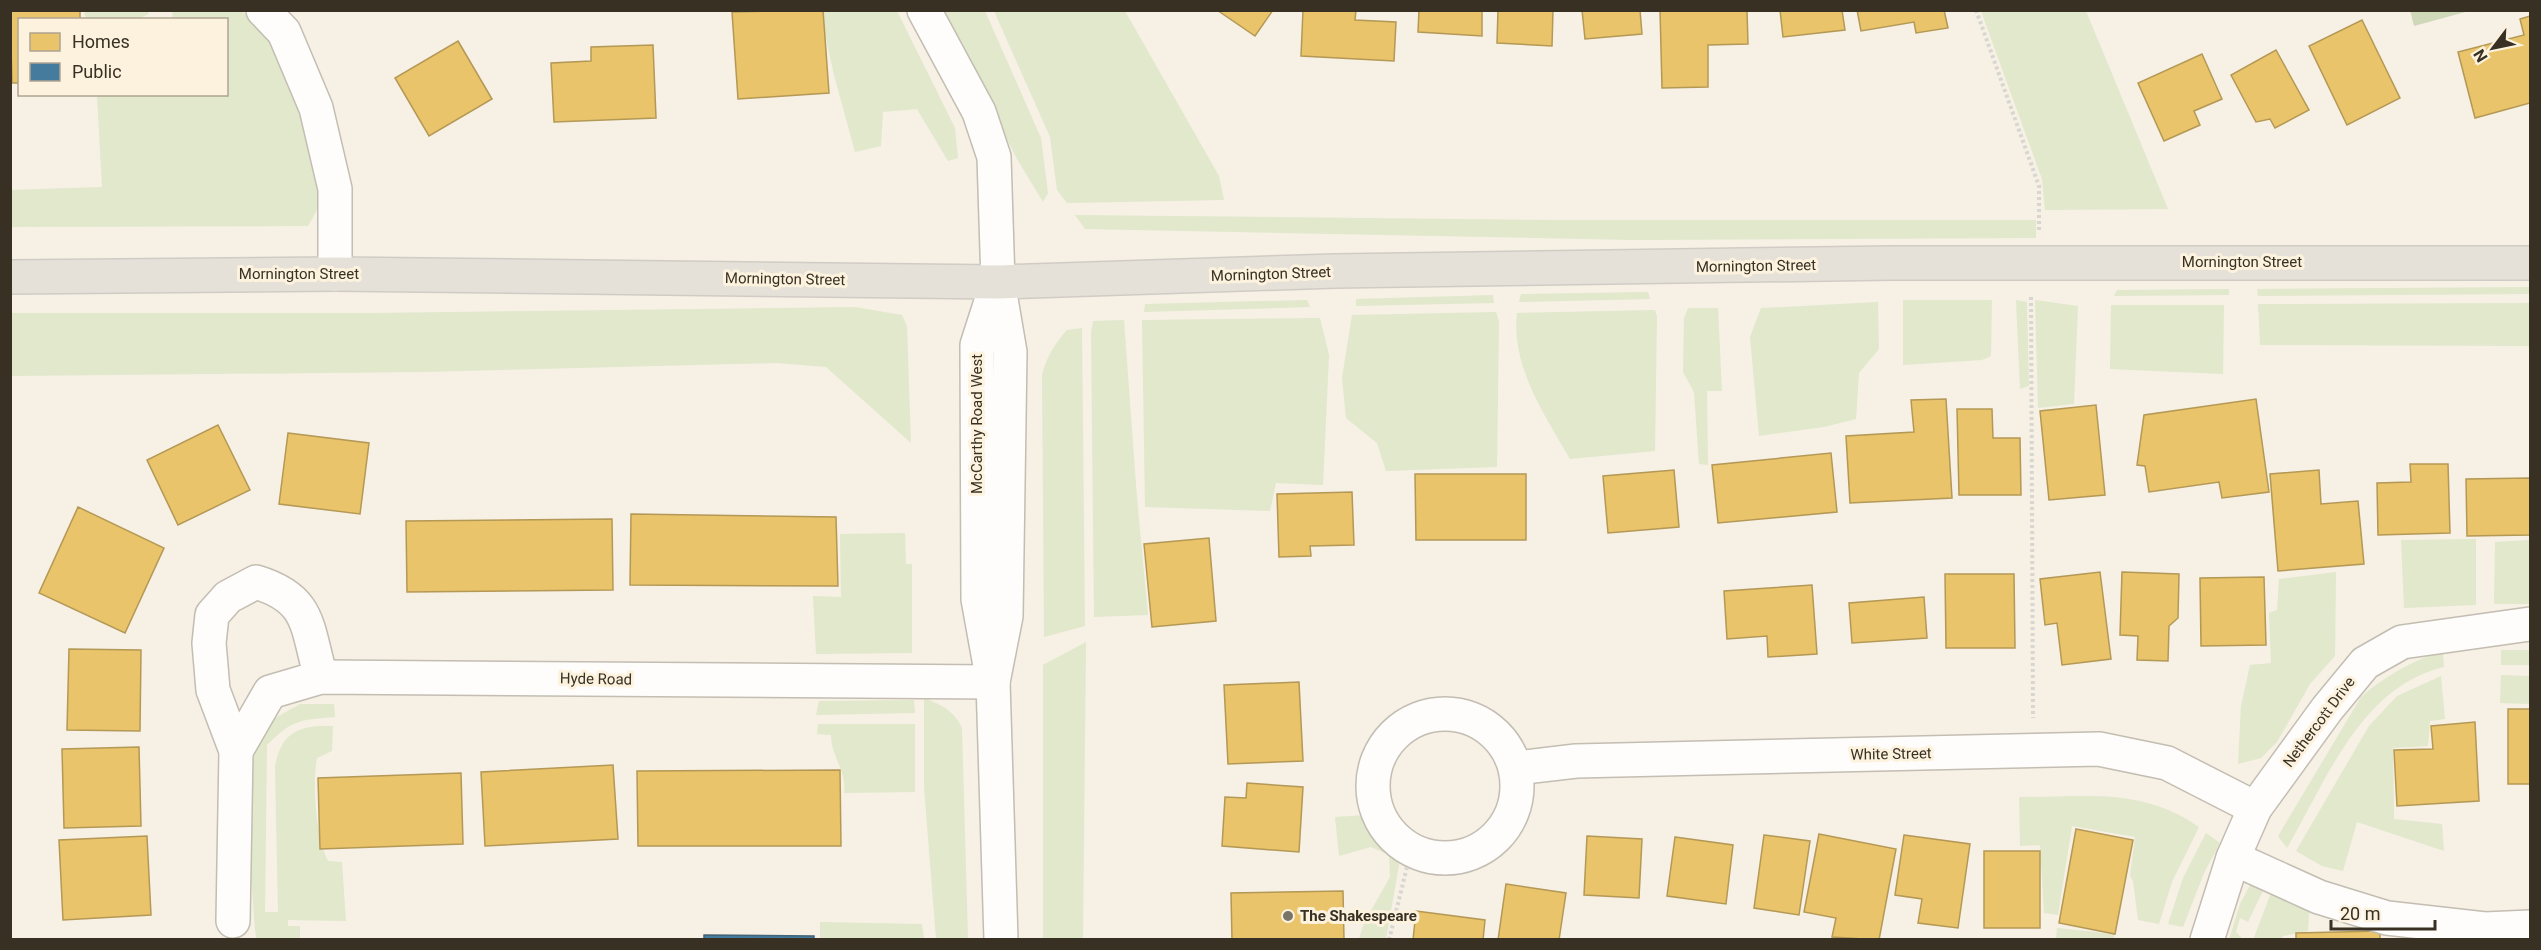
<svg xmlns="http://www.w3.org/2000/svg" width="2541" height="950" font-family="Roboto,sans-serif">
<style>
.green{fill:#e1e8cb}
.forest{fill:#d0d8ba}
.homes{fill:#e9c46a;stroke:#b49855;stroke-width:1.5}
.public{fill:#457b9d;stroke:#416478;stroke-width:1.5}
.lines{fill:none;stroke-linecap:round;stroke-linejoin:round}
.minor-casing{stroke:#c3bdb2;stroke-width:36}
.major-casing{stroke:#d0ccc5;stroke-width:36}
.path{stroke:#d7d6d1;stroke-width:4;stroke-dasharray:3 3;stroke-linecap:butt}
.minor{stroke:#fefdfb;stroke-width:33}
.major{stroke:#e5e1d9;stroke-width:33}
.poi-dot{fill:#7a7367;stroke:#fdf2de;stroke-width:2}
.labels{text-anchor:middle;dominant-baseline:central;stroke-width:6;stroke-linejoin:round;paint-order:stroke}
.street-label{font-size:15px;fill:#373023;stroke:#fdf2de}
.poi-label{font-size:15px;font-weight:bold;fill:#373023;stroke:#fdf2de;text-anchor:start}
</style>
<rect width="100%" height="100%" fill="#f6f0e5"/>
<g class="green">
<path d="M147,10L149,14L137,19H86L84,11Z"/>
<path d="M173,11H241L260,24L294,79L317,170L318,208L308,226L11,227L10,190L102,187L97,95L226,94V20H181L172,17Z"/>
<path d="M820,11H897L955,128L958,158L948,161L917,109L883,112L881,146L855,152L834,75Z"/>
<path d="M942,11H985L1041,138L1048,193L1043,202L1017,159Z"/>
<path d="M994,11H1125L1219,176L1224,200L1067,203L1057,190L1050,137Z"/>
<path d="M1981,11H2086L2168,209L2045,210L2042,179Z"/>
<path d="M1075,215L1553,220H2036V238L1635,240L1085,229Z"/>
<path d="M2530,287V294L2258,296L2257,289Z"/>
<path d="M2229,289V295L2114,296L2117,290Z"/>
<path d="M1648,292L1650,299L1519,302L1521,294Z"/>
<path d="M1493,295L1494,303L1356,306V299Z"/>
<path d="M1307,300L1310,307L1144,312L1145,304Z"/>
<path d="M1903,300H1992L1991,356L1982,360L1903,365Z"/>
<path d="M2016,300L2027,302L2029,386L2020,389Z"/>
<path d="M2035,300L2078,306L2074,404L2038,408Z"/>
<path d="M1878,302L1879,349L1859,373L1856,419L1824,427L1759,436L1750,337L1761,308Z"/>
<path d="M2530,303V346L2260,345L2258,304Z"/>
<path d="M2111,305H2224L2223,374L2110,369Z"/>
<path d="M855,307L902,315L907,326L911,443L826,367L777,363L421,372L11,376V313H377Z"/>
<path d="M1688,308H1718L1722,391H1707L1708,465L1699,464L1694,392L1683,372L1684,318Z"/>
<path d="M1655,310L1657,316L1655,451L1570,459C1544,414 1511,366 1517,313Z"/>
<path d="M1496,312L1499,322L1497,467L1386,471L1377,443L1346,418L1342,378L1352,315Z"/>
<path d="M1320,318L1329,355L1323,485L1276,483L1270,511L1145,507L1142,320Z"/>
<path d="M1124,320L1137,498L1148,615L1094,617L1091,333L1093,321Z"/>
<path d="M1082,328L1085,626L1044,637L1042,374C1047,357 1055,343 1067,330Z"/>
<path d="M905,533L906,564H912V653L816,654L813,596L841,597L840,534Z"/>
<path d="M2476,539V605L2404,608L2401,540Z"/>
<path d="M2530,540V604H2494L2495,542Z"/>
<path d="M2336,572L2335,656L2310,684L2277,742L2261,758L2238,764L2241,706L2250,665L2271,663L2269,613L2277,610L2279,579Z"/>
<path d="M1086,642L1083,939H1043V665Z"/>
<rect x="2501" y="650" width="29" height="15"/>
<path d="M2436,653H2443L2444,667C2361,686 2326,781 2287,848L2278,836L2361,697C2384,677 2407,664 2436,653Z"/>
<path d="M2501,675L2530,676V704L2500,703Z"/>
<path d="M2441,676L2445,719L2430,721L2428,746L2393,748L2394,819L2442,824L2444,851L2357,822L2343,871L2322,866L2296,851L2369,726L2397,696Z"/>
<path d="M924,698C942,705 954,711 962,728L968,939H936L924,787Z"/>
<path d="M914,700L915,713L816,715L819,701Z"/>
<path d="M300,704H334L335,717C300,720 293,719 267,745L265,912H278L275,767C281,731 300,725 333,726L332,751L317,758C312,784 316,838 328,861L342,862L346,921L288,920V926H300V939H256C252,898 243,766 260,734C267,720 287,712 300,704Z"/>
<path d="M818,724H915V792L844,793C847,771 831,756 831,735L817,734Z"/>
<path d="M2019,797C2086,797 2142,787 2199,827L2172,882L2159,924L2138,920L2133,881L2130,876L2135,837L2072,826L2058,915L2044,913L2040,845L2020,846Z"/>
<path d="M1366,815L1380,836L1401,854L1386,939H1359L1364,923L1390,877L1389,855L1371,847L1339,856L1335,817Z"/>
<path d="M2206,833L2220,843L2204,873L2183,927L2168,924L2183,878Z"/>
<path d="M2258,870L2270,876L2248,922L2240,918L2236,932L2243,939L2229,940L2240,904Z"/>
<path d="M2271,893L2314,907L2309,914L2308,931L2283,936L2282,939L2253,940Z"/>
<path d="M820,922L922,924L924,939H820Z"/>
<path d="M2057,928L2114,934V939H2056Z"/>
</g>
<path class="forest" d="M2410,10H2469V11L2414,26Z"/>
<g class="homes">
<path d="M10,10H80V20H20V83H12Z"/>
<path d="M823,10L829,93L738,99L732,12Z"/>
<path d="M1217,10H1273L1255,36Z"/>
<path d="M1303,10H1356L1355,20L1396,22L1394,61L1301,56Z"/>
<path d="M1419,10H1482V36L1418,32Z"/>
<path d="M1498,10H1553L1552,46L1497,43Z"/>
<path d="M1582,10H1640L1642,34L1585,39Z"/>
<path d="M1660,10H1747L1748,44L1708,45V87L1662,88Z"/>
<path d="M1780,10H1842L1845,30L1783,37Z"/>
<path d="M1857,10H1944L1948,28L1916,33L1914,22L1861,31Z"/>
<path d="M2530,16V103L2475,118L2458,52L2524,35L2520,19Z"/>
<path d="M2362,20L2400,98L2347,125L2309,46Z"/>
<path d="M458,41L492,99L429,136L395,78Z"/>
<path d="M653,45L656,118L554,122L551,63L591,61V47Z"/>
<path d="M2276,50L2309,110L2275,128L2270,119L2256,122L2231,75Z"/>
<path d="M2202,54L2222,99L2194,111L2200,125L2164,141L2138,83Z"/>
<path d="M1946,399L1952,498L1850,503L1846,436L1914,432L1911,400Z"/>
<path d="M2256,399L2269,492L2222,498L2219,482L2149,492L2145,466L2137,465L2144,415Z"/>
<path d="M2096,405L2105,495L2049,500L2040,411Z"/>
<path d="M1957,409H1992L1993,438H2020L2021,495H1959Z"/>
<path d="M218,425L250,490L178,525L147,460Z"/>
<path d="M288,433L369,443L360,514L279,504Z"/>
<path d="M1831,453L1837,512L1718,523L1712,465Z"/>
<path d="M2410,464H2448L2450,533L2378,535L2377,483L2411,482Z"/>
<path d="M1674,470L1679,527L1608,533L1603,476Z"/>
<path d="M2319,470L2321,504L2358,501L2364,564L2278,571L2270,474Z"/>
<path d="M1415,474H1526V540H1416Z"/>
<path d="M2530,478V535L2467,536L2466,479Z"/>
<path d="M1352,492L1354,545L1310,546L1311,556L1279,557L1277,494Z"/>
<path d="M78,507L164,548L125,633L39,593Z"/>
<path d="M631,514L836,517L838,586L630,585Z"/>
<path d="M612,519L613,590L407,592L406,521Z"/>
<path d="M1209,538L1216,621L1152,627L1144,544Z"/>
<path d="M2100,572L2111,659L2062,665L2057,623L2045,625L2040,579Z"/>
<path d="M2122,572L2179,574L2178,618L2169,626L2168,661L2137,660L2138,636L2120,635Z"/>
<path d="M1945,574H2014L2015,648H1946Z"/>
<path d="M2264,577L2266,645L2201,646L2200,578Z"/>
<path d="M1812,585L1817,654L1768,657L1767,636L1727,639L1724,591Z"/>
<path d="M1924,597L1927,638L1852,643L1849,603Z"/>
<path d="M69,649L141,650L140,731L67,730Z"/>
<path d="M1299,682L1303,761L1228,764L1224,685Z"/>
<rect x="2508" y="709" width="22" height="75"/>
<path d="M2475,722L2479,801L2397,806L2394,750L2433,749L2431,726Z"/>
<path d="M139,747L141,826L64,828L62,749Z"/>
<path d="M613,765L618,839L485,846L481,772Z"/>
<path d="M840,770L841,846H638L637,771Z"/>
<path d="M461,773L463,844L320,849L318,778Z"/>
<path d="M1247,783L1303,787L1299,852L1222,846L1225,797L1246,798Z"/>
<path d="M2076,829L2133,840L2115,934L2059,923Z"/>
<path d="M1819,834L1896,849L1879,940L1832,937L1836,918L1804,912Z"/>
<path d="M1764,835L1810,841L1799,915L1754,908Z"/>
<path d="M1904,835L1970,844L1958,928L1918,923L1922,899L1895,895Z"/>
<path d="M147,836L151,915L63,920L59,840Z"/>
<path d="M1587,836L1642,839L1639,898L1584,895Z"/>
<path d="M1675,837L1733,845L1726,904L1667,896Z"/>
<rect x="1984" y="851" width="56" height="77"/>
<path d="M1506,884L1566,893L1559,940H1498Z"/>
<path d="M1343,891L1344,940H1232L1231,893Z"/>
<path d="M1416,911L1485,920L1483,940H1413Z"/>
<path d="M2380,931V940H2296V933Z"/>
</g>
<path class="public" d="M704,935L814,936V940H704Z"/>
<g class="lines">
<g class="minor-casing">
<g id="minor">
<path d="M263,10L284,32L316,108L335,189V274"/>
<path d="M924,10L979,112L994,157L998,282L1010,352L1006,616L993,682"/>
<path d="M996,286L977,345L978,599L993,682L1001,940"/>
<circle cx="1445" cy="786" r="72"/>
<path d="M236,751L270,692L321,677L993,682"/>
<path d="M1516,768L1576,761L2099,749L2167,763L2255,808"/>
<path d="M2233,858L2319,897L2387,918L2485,929L2530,927"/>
<path d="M233,921L236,751L213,690L209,643L212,615L228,597L256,582C312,599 306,627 321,677"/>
<path d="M2207,940L2233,858L2255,808L2327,709L2365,663L2402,642L2530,624"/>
</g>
</g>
<g class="major-casing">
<path id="major" d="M10,277L335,274L998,282L1335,271L1891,263H2530"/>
</g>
<g class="path">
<path d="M1976,10L2039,186V230"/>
<path d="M2031,297L2033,718"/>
<path d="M1389,940L1411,851"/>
</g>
<use href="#minor" class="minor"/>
<use href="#major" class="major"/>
</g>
<circle class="poi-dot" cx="1288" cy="916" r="6"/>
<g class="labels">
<g class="street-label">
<text x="2242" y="262">Mornington Street</text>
<text transform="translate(1756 266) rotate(-1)">Mornington Street</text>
<text x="299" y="274">Mornington Street</text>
<text transform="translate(1271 274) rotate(-2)">Mornington Street</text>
<text transform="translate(785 279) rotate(1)">Mornington Street</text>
<text transform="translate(977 424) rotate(-90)">McCarthy Road West</text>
<text transform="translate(596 679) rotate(1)">Hyde Road</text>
<text transform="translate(2319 722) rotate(-53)">Nethercott Drive</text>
<text transform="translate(1891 754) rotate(-1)">White Street</text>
</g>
<g class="poi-label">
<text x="1300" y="916">The Shakespeare</text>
</g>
</g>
<rect width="2541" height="950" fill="none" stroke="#373023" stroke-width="24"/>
<rect x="18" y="18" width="210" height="78" fill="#fdf2de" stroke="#aea493" stroke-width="1.5"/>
<rect x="30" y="33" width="30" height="18" fill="#e9c46a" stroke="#aea493" stroke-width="1.5"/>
<text x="72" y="48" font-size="18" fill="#373023">Homes</text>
<rect x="30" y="63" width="30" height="18" fill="#457b9d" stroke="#aea493" stroke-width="1.5"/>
<text x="72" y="78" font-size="18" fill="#373023">Public</text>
<g transform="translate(2493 48) rotate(238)" stroke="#fdf2de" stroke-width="4.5" paint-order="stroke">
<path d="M0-4.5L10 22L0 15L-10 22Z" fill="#373023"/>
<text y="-9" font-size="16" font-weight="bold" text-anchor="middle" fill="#373023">N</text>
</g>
<path d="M2331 920v9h104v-9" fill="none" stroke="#373023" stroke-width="3"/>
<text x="2340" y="920" font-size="18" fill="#373023" stroke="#fdf2de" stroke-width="4.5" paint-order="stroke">20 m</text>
</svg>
